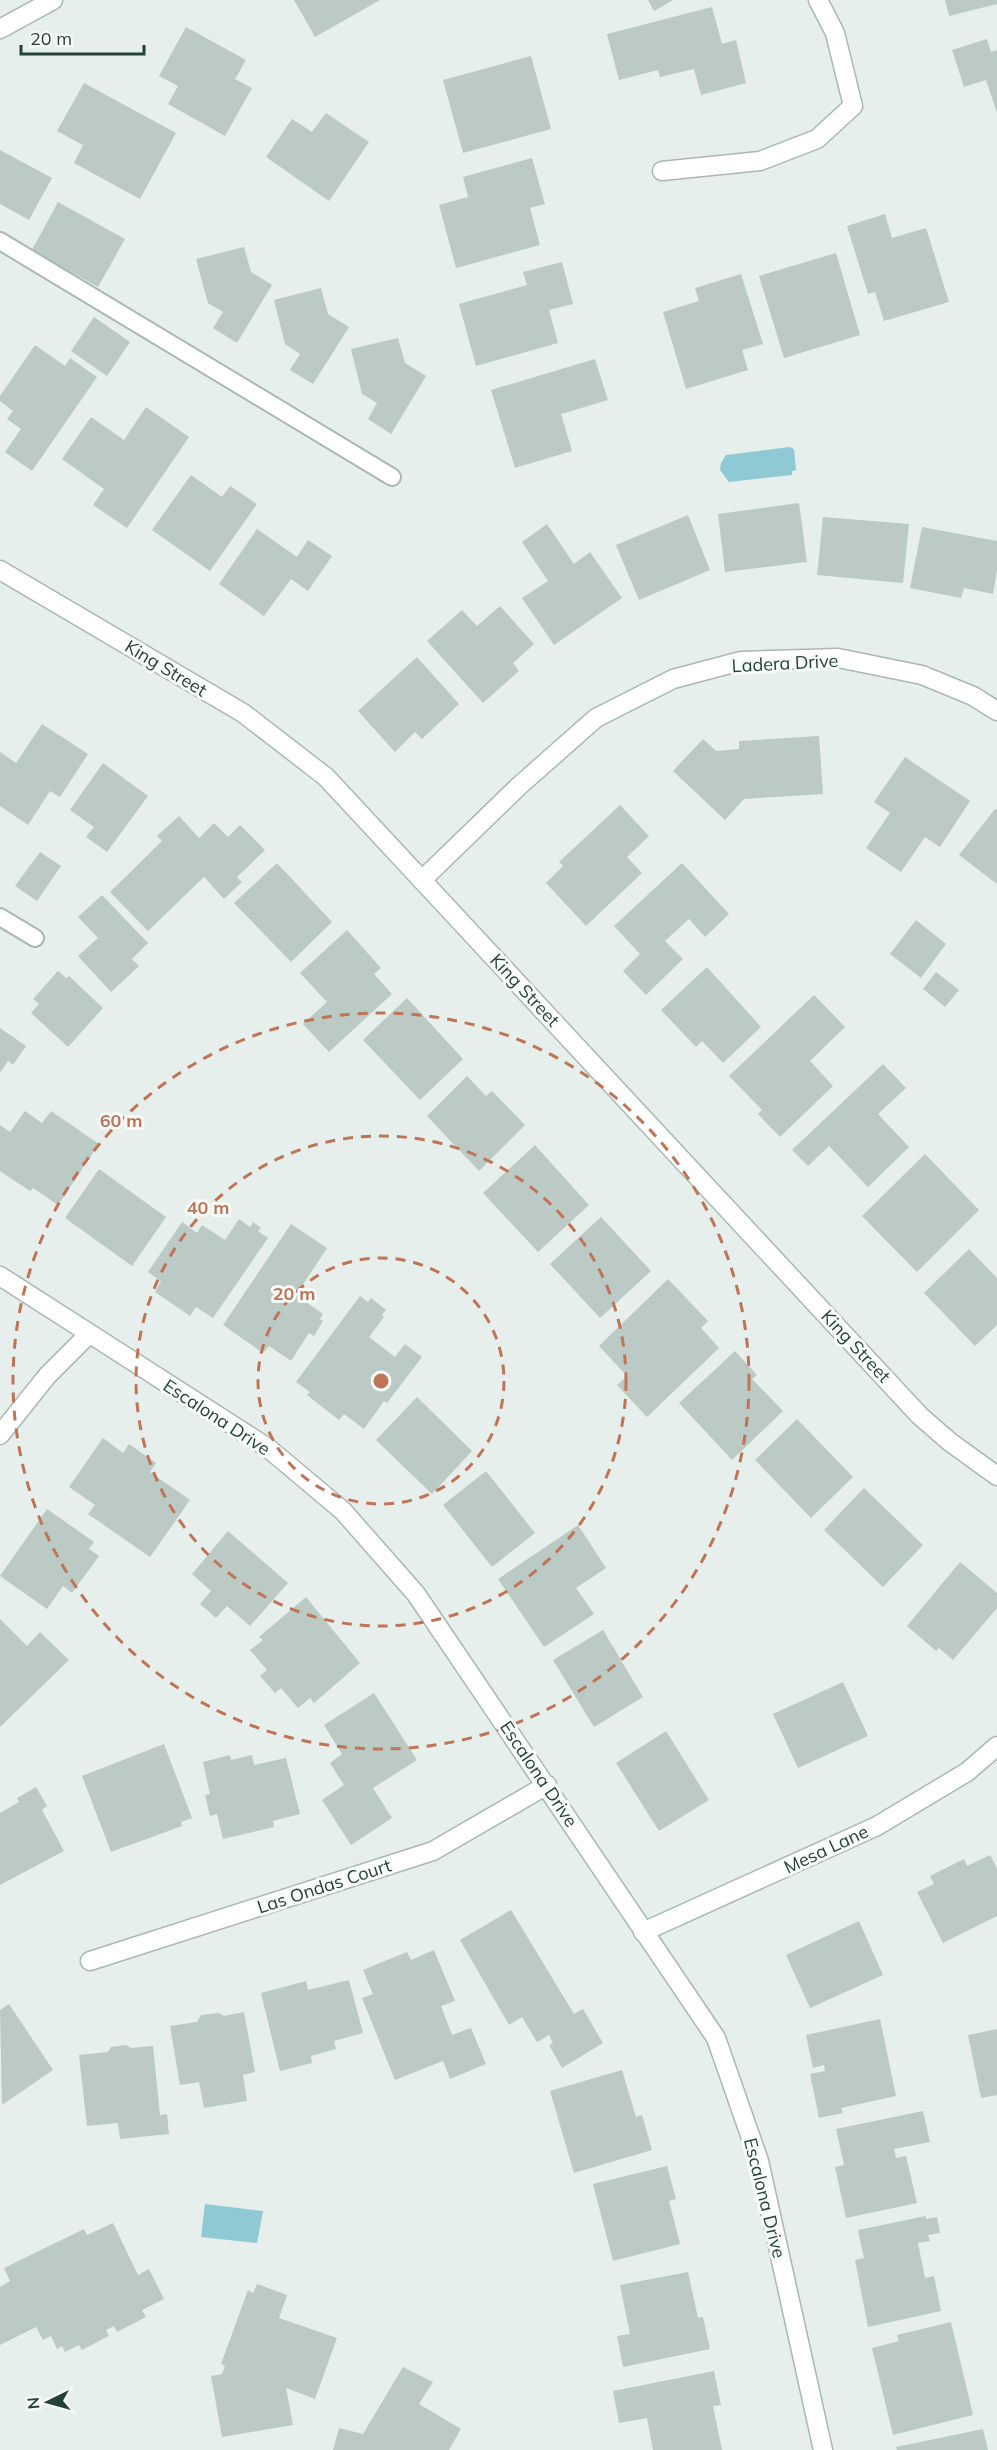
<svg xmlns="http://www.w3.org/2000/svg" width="997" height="2450" font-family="Mulish,sans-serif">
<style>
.water{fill:#8ec9d4}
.building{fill:#bbcac4}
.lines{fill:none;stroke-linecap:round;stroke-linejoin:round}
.service-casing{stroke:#a8b8b2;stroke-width:20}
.minor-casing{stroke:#a8b8b2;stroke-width:21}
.tertiary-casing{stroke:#a8b8b2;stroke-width:21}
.service{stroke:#fff;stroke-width:16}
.minor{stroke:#fff;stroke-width:18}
.tertiary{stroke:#fff;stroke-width:18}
.ring{fill:none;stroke:#c07456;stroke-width:3;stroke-dasharray:10 8}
.labels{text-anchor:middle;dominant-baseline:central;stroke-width:6;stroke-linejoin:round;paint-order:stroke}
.street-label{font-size:18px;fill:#24423a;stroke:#f7fbf9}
.centre{fill:#c07456;stroke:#f7fbf9;stroke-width:3}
.ring-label{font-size:18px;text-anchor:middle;font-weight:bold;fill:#c07456;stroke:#f7fbf9;stroke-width:6;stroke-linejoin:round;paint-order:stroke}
</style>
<rect width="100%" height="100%" fill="#e6efeb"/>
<g class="water">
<path d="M790,447L794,449L796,470L792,471V475L729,482L720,470L721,463L726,455Z"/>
<path d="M205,2204L263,2211L257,2243L201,2237Z"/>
</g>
<g class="building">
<path d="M294,0H380L315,37Z"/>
<path d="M648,0H673L654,11Z"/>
<path d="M945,0H997V4L949,16Z"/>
<path d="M712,7L722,44L736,40L746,83L701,95L694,69L660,77L658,70L619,80L607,34Z"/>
<path d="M186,27L246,60L235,79L252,88L225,136L168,104L178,86L159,76Z"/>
<path d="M987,39L991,52L997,50V113L986,80L964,87L952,50Z"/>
<path d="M531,56L551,129L463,153L443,80Z"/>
<path d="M84,83L176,133L140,199L74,163L83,145L57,131Z"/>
<path d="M326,113L369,142L329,201L266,157L292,119L312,132Z"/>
<path d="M0,150L52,178L29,220L0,204Z"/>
<path d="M532,158L545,204L530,208L540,245L456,268L439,205L468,197L463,177Z"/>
<path d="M58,202L125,239L98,287L32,250Z"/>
<path d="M885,214L892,238L926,228L949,302L884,321L875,292L868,294L847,226Z"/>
<path d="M244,247L251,272L272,285L237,343L213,328L223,312L208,303L196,259Z"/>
<path d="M836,253L860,335L784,358L759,276Z"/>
<path d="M562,262L573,304L549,310L558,343L476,366L459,304L527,285L523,272Z"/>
<path d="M741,274L763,344L742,350L748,370L686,389L663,312L699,301L695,288Z"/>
<path d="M321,288L328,314L349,327L313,384L290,370L300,354L285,344L274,300Z"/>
<path d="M94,317L130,342L107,376L71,351Z"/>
<path d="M398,338L405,363L426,376L391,434L368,419L377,403L362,394L351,349Z"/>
<path d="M35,345L65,366L70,358L97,377L32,471L5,452L21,429L7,419L13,411L0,401V396Z"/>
<path d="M595,359L608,400L561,414L572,451L515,468L491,390Z"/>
<path d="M146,407L189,437L127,528L93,505L104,489L62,459L91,417L124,440Z"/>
<path d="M191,475L222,497L230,486L257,504L210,571L152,530Z"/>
<path d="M799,503L807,562L725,572L718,514Z"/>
<path d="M688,515L710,570L639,600L616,545Z"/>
<path d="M823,517L909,524L903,583L817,575Z"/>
<path d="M547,524L574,564L590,552L622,598L554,645L522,598L548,581L522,542Z"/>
<path d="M922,527L997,541V570L993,594L964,588L961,598L910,588Z"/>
<path d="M257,529L297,557L308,540L332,556L308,591L291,579L264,616L219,584Z"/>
<path d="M500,606L534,644L513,663L519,671L483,703L427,641L462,610L477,626Z"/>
<path d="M417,657L459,704L422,739L415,732L395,752L358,711Z"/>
<path d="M42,724L88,754L60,797L50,791L28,825L0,806V752L16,763Z"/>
<path d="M819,736L823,794L744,799L725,820L673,771L703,739L716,751L739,749V741Z"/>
<path d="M905,757L970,801L940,847L925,837L901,872L866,848L890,813L874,802Z"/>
<path d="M103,763L148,796L107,852L86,837L94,827L70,810Z"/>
<path d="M620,805L649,836L627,857L642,873L586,926L546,883L563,866L559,862Z"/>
<path d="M995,809L997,810V884L959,855Z"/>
<path d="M179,816L199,838L214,823L228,837L240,825L265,850L237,877L242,882L224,899L204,877L148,931L110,892L162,841L157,836Z"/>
<path d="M40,852L61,866L37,901L15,886Z"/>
<path d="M277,863L332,922L291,962L234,903Z"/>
<path d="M682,863L729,914L705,937L689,919L665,941L683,959L646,995L623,971L640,954L614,926Z"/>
<path d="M102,895L148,943L132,959L139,966L111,992L78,956L98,938L78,917Z"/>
<path d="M916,920L946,944L921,978L890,954Z"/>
<path d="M347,930L381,968L374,974L392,994L329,1052L303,1024L327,1002L300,973Z"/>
<path d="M707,967L761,1027L723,1063L702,1041L696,1047L661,1010Z"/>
<path d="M58,971L66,978L69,976L103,1008L68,1047L31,1013L39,1004L33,999Z"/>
<path d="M936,972L959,990L945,1007L923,989Z"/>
<path d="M814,995L845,1027L810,1061L833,1086L780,1137L758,1114L762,1110L729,1076Z"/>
<path d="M407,998L463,1059L420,1100L363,1040Z"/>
<path d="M0,1028L26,1046L13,1065L8,1061L0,1073Z"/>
<path d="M883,1064L906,1088L878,1114L909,1147L868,1187L829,1146L808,1166L792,1150Z"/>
<path d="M467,1076L486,1096L492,1091L525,1125L479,1171L427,1116Z"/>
<path d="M25,1111L42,1123L51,1111L99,1144L58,1205L33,1188L30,1191L0,1171V1125L10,1132Z"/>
<path d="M535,1145L589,1205L538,1252L483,1193Z"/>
<path d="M925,1154L979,1210L917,1272L862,1216Z"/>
<path d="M99,1169L166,1217L132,1266L65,1218Z"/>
<path d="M601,1217L651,1271L600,1318L550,1264Z"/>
<path d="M239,1219L250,1227L253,1222L261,1228L258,1231L268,1238L213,1318L196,1307L190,1316L155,1292L161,1281L148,1272L182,1222L197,1233L202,1225L225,1240Z"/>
<path d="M291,1224L327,1248L296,1295L323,1314L320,1319L323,1321L314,1336L309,1333L291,1361L269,1346L263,1353L223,1325Z"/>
<path d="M969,1249L997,1278V1325L975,1346L924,1293Z"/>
<path d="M668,1279L708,1321L701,1328L719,1348L647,1417L617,1385L627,1376L599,1346Z"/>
<path d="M360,1296L368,1302L371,1298L386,1310L382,1315L384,1317L369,1337L395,1357L405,1344L422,1357L387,1403L384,1401L364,1429L344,1414L339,1420L307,1395L310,1392L296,1382Z"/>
<path d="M735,1351L757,1375L752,1379L783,1411L732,1460L679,1403Z"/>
<path d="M417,1397L472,1451L432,1494L376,1440Z"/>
<path d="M797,1419L853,1477L811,1518L755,1460Z"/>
<path d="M103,1438L123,1453L129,1444L156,1463L150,1472L190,1500L150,1557L88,1514L95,1505L69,1487Z"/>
<path d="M486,1471L535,1533L492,1567L443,1505Z"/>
<path d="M864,1488L923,1545L883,1587L824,1530Z"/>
<path d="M47,1509L94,1542L89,1549L99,1556L72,1593L63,1586L47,1609L0,1576Z"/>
<path d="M578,1525L606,1568L576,1588L594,1614L544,1647L498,1579Z"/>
<path d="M228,1531L288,1583L250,1626L227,1606L216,1618L200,1604L211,1591L192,1574Z"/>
<path d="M960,1562L997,1593V1608L953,1660L939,1648L936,1651L907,1626Z"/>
<path d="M306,1597L360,1663L314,1703L310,1698L298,1708L281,1688L275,1693L260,1676L267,1670L250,1650L263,1640L259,1637Z"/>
<path d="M0,1619L27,1646L40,1632L69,1660L0,1727Z"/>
<path d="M603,1630L643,1697L594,1727L553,1660Z"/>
<path d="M843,1682L868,1736L798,1768L773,1714Z"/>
<path d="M374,1693L417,1760L373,1788L392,1818L351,1845L322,1800L344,1785L330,1763L342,1754L324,1725Z"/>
<path d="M666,1731L709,1800L659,1831L616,1763Z"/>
<path d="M164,1744L192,1818L181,1822L182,1826L111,1852L82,1776Z"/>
<path d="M230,1755L231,1760L252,1755L254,1765L286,1758L300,1814L273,1821L274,1827L223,1839L217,1814L210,1816L205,1795L210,1794L203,1762Z"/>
<path d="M36,1787L47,1806L42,1810L64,1851L0,1885V1813L19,1802L17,1798Z"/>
<path d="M990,1855L997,1868V1916L943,1943L917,1892L934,1884L930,1876L964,1859L967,1866Z"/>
<path d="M511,1910L574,2014L583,2009L603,2043L562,2068L549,2045L553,2043L549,2035L537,2042L522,2017L509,2025L460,1940Z"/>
<path d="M859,1921L883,1975L810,2008L786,1955Z"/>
<path d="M434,1950L455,2001L441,2006L452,2035L471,2028L486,2064L450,2079L443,2061L395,2080L362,1998L373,1994L363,1970L407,1952L411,1960Z"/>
<path d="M349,1980L363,2033L334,2041L336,2049L311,2056L312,2063L280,2071L261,1993L306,1981L308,1990Z"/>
<path d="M9,2004L53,2070L2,2105L0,2010Z"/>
<path d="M244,2012L255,2072L243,2075L247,2101L204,2108L199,2082L180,2085L170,2026L197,2022L201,2015L219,2013L224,2016Z"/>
<path d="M880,2019L896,2096L841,2108L843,2113L819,2118L810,2074L825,2071L824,2065L813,2068L806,2035Z"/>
<path d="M997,2029V2095L981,2098L968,2035Z"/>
<path d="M126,2045L131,2048L153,2046L160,2115L167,2114L169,2134L120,2139L118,2123L87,2126L79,2055L108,2052L111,2047Z"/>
<path d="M622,2070L636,2117L642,2115L652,2150L574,2173L550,2091Z"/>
<path d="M923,2111L930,2142L894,2149L896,2158L906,2156L917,2203L846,2218L835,2167L844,2165L836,2129Z"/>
<path d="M667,2166L676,2199L669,2201L680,2244L613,2261L593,2184Z"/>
<path d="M926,2216V2219L937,2217L940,2233L928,2235L930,2241L918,2243L925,2278L934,2276L941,2311L868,2327L855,2260L864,2258L858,2230Z"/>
<path d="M113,2223L138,2275L149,2269L164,2299L142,2310L146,2317L117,2332L114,2326L106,2330L109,2336L82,2350L79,2345L65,2352L62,2346L57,2349L51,2336L43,2340L36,2327L0,2345V2287L10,2281L4,2268L84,2229L87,2235Z"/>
<path d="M688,2272L698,2318L703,2317L710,2349L623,2367L617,2336L630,2334L620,2285Z"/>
<path d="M257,2284L287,2295L279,2318L337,2338L315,2399L286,2388L293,2425L222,2437L211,2376L222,2374L225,2366L221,2364L248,2290L253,2293Z"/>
<path d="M951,2322L973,2415L893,2435L872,2348L899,2341L897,2335Z"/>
<path d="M403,2367L433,2382L419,2404L461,2429L449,2450H333L339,2428L363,2434Z"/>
<path d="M714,2371L721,2405L713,2406L722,2450H653L647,2418L619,2423L613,2391Z"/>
<path d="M983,2429L988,2450H897L896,2447Z"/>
</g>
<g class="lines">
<g class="service-casing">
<g id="service">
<path d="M0,241L392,477"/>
<path d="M0,917L35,938"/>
</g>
</g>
<g class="minor-casing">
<g id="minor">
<path d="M662,171L760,161L817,139L853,106L835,33L818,0"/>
<path d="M422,880L519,786L596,718L673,679L741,661L838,658L922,675L973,696L997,711"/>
<path d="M0,1435L47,1376L88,1335"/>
<path d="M643,1932L877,1826L967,1772L997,1746"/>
<path d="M90,1961L433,1851L547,1785"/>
</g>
</g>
<g class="tertiary-casing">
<g id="tertiary">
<path d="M0,29L53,0"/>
<path d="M0,570L243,713L326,777L920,1416L950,1442L997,1476"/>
<path d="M0,1276L268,1448L343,1511L416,1594L716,2038L759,2161L823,2450"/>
</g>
</g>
<use href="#service" class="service"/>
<use href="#minor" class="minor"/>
<use href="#tertiary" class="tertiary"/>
</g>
<g class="ring">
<circle cx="381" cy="1381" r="123"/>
<circle cx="381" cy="1381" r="245"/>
<circle cx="381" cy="1381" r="368"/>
</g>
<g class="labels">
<g class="street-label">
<text transform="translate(785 663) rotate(-3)">Ladera Drive</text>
<text transform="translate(166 668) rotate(31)">King Street</text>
<text transform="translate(525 990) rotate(47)">King Street</text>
<text transform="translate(856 1346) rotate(47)">King Street</text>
<text transform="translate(217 1417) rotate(33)">Escalona Drive</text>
<text transform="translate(539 1774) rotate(56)">Escalona Drive</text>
<text transform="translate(826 1849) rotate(-25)">Mesa Lane</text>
<text transform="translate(324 1886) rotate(-18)">Las Ondas Court</text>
<text transform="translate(765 2198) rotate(76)">Escalona Drive</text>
</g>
</g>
<circle cx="381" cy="1381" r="9" class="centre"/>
<g class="ring-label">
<text x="121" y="1127">60 m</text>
<text x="208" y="1214">40 m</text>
<text x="294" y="1300">20 m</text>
</g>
<g transform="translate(48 2402) rotate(265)" stroke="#f7fbf9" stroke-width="4.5" paint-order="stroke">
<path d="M0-4.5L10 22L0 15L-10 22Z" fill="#24423a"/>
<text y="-9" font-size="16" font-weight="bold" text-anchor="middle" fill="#24423a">N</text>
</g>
<path d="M21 45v9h123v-9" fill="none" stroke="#24423a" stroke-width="3"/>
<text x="30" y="45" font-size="18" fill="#24423a" stroke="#f7fbf9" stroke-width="4.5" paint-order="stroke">20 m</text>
</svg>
